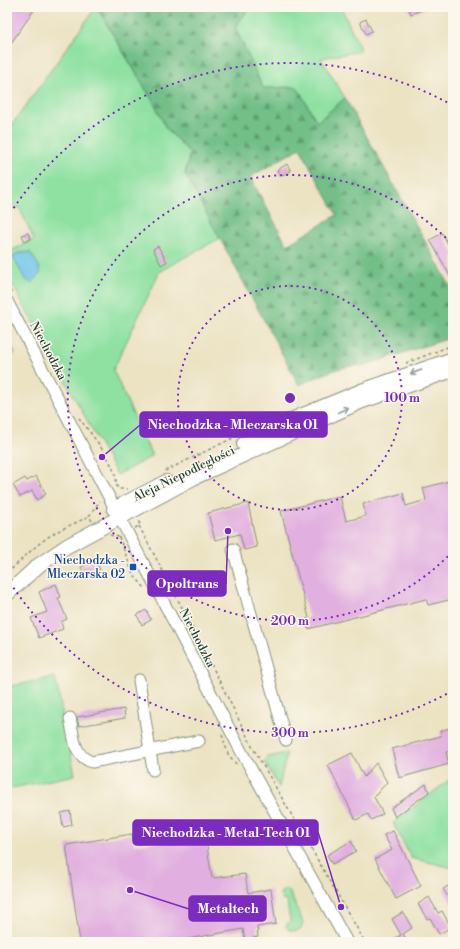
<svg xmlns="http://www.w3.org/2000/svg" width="460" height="949" font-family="'Libre Bodoni',serif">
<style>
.grass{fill:#8ee1a1;stroke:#568f6a}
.forest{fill:url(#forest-firs);stroke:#487e5e;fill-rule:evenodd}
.water{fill:#6bc3e8;stroke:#45808e}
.building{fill:#e1afe0}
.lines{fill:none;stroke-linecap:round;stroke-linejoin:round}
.minor-casing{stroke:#86907c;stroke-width:13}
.major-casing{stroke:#86907c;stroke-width:16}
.path{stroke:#86907c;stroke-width:1.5;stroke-dasharray:3 3;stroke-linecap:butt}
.minor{stroke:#fff;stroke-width:11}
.major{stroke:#fff;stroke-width:14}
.oneway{stroke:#8f9e9a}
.ring{fill:none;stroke:#7b2cbf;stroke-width:2;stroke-dasharray:2 4}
.transit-dot{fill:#1a4fb4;stroke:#fbf7ec;stroke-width:1.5}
.labels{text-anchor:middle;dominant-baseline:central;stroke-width:3;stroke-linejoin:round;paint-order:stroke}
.street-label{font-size:12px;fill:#1f3d34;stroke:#fbf7ec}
.transit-label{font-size:12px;fill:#164399;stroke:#fbf7ec;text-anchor:end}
.centre{fill:#7b2cbf;stroke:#fbf7ec;stroke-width:2}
.ring-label{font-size:12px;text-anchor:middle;font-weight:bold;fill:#7b2cbf;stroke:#fbf7ec;stroke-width:3;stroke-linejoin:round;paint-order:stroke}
.leader{fill:none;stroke:#7b2cbf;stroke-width:1.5}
.callout-dot{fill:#7b2cbf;stroke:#fbf7ec;stroke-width:1.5}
.callout{fill:#7b2cbf;stroke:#7b2cbf;stroke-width:1.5}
.callout-label{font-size:13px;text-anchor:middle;font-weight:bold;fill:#fff}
</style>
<defs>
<pattern id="forest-firs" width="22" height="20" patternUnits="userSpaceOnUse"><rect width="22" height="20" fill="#72bf87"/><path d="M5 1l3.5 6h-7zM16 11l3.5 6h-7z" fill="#5d9c6f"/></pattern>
</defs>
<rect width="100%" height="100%" fill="#fbf7ec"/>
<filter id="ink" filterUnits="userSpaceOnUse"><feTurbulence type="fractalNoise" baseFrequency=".025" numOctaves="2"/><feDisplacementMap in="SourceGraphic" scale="8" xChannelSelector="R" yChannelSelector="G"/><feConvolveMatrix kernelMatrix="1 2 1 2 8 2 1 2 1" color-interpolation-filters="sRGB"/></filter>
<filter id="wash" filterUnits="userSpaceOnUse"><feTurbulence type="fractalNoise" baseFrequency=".012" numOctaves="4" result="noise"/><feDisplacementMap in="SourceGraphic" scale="16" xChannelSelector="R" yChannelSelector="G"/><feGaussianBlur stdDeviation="0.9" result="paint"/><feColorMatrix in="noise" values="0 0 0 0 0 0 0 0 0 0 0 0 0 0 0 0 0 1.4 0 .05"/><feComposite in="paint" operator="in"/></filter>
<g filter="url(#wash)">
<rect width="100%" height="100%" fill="#ece3c3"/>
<g class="grass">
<path d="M96,7L154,103L166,128L190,153L185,174L220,238L160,271L113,370L152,456L117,475L7,275V253L34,239L19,207L7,213V132Z"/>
<path d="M272,7H341L361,51L321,58L345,98L317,122L297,87L263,88L235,27L248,10L272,9Z"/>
<path d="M7,338L15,353L7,358Z"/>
<path d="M55,677L75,775L7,789V687Z"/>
<path d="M287,753L279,787L264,761L268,757Z"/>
<path d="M453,777V868L411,858L393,823Z"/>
<path d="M285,889L289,891L303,922L301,929L296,931L289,930L286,926L290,921L287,901L282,900L280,893Z"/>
</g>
<path class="forest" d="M97,7H272V9L248,10L235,27L263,88L297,87L317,122L345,98L453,291V337L362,366C344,363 316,378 299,385L185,174L190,153L166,128L154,103ZM300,148L337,215L287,245L250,177Z"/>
<path class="water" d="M30,252L39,266L40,274L31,283L25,279L13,257L18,253Z"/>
<g id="blocks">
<g class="building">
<path d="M7,7H36L7,49Z"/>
<path d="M408,7H429L411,14Z"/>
<path d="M366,19L372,31L366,34L360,22Z"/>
<path d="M287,164L291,171L280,176L277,170Z"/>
<path d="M28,233L31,239L25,242L22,235Z"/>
<path d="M442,233L453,253V281L430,240Z"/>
<path d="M158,246L167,262L161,265L153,249Z"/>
<path d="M36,476L46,494L37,500L32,491L20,497L13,485L25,478L27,481Z"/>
<path d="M453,480V599L428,605L426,599L308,629L306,619L309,618L281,511L340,496L346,521L366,516L363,504L403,493L406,506L426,500L423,488Z"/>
<path d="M248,503L257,547L244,550L240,534L215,540L208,513Z"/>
<path d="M96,561L100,570L85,576L81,567Z"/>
<path d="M56,584L61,597L58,598L67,619L61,622L63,629L39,638L31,618L47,612L39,592Z"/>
<path d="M146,610L151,620L142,625L137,615Z"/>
<path d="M124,709L125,718L79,726L77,717Z"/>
<path d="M453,727V750L446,752L449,764L399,778L392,749L441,736L440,731Z"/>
<path d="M352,753L364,777L376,763L387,782L374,797L383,814L371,820L368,814L356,820L328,765Z"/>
<path d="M426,784L429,792L395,817L391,808Z"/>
<path d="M70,811L72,825L63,827L61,813Z"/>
<path d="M393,831L421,886L396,899L375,859L392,850L384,835Z"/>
<path d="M132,834L134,845L181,838L182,844L206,840L212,878L245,874L248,893L271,889L276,924L257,927L258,937L245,940L243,929L171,942H80L66,845Z"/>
<path d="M351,841L356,851L332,864L327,855Z"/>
<path d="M453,883V905L443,889Z"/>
<path d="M429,897L438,913L442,911L451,927L439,934L430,918L427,919L418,904Z"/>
<path d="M403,912L412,928L403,934L408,942H389L401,935L392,919Z"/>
</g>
</g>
</g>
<g filter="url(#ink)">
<use href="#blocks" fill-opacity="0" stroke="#86907c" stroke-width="1"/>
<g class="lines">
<g class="minor-casing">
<g id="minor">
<path d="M7,301L241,751L347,942"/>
<path d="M233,549L286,740"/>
<path d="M139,680L153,770"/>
<path d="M70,718C74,736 73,756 92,762L199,741"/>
</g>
</g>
<g class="major-casing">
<g id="major">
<path d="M244,444L296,418L364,390L453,359"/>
<path d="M114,509L166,482"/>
<path d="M7,594L39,565L67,546L193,478L360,402L453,370"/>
</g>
</g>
<g class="path">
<path d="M7,285L12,294"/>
<path d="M406,363L453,345"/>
<path d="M79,418C92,435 108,454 115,474C117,480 115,483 118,489H127"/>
<path d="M165,471L237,436"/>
<path d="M92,521L89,516L100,501"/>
<path d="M139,526L197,636L253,748L365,942"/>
<path d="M135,528L139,526L140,519"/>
<path d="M110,535L119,537"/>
<path d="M119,537L133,574L145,588"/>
<path d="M7,573C21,561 37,543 53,534C64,527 77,523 89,516"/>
<path d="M222,735L228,754L237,765"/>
</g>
<use href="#minor" class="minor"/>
<use href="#major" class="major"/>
</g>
<defs><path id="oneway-shaft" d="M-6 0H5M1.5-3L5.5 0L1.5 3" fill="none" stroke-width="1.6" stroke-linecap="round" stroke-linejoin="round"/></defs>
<g class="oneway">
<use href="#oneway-shaft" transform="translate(416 372) rotate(161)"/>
<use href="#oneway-shaft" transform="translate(343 410) rotate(-24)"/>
</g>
</g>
<g class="ring">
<circle cx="290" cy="398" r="112"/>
<path d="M452 552A223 223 0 1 1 452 244"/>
<path d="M452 691A335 335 0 0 1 7 578M7 218A335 335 0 0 1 452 105"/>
</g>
<rect class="transit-dot" x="129" y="563" width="8" height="8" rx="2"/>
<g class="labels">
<g class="street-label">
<text transform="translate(48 351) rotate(62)">Niechodzka</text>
<text transform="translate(184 474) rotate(-26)">Aleja Niepodległości</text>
<text transform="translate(197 638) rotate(63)">Niechodzka</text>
</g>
<g class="transit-label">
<text x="125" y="560">Niechodzka -<tspan x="125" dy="14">Mleczarska 02</tspan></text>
</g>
</g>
<circle cx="290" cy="398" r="6" class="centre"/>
<g class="ring-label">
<text x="402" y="402">100 m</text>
<text x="290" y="625">200 m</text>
<text x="290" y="737">300 m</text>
</g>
<path class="leader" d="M102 457L140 425M228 531L226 584M341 907L318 832M130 890L189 909"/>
<g class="callout-dot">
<circle cx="102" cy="457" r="4"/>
<circle cx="228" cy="531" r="4"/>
<circle cx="341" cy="907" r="4"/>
<circle cx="130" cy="890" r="4"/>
</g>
<g class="callout">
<rect x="140" y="412" width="187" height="25" rx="4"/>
<rect x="148" y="571" width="78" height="25" rx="4"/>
<rect x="133" y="820" width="185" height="25" rx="4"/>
<rect x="189" y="896" width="77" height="25" rx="4"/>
</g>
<g class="callout-label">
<text x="233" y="429">Niechodzka - Mleczarska 01</text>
<text x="187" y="588">Opoltrans</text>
<text x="226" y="837">Niechodzka - Metal-Tech 01</text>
<text x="228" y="913">Metaltech</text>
</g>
<rect width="460" height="949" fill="none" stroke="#fbf7ec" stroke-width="24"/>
</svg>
